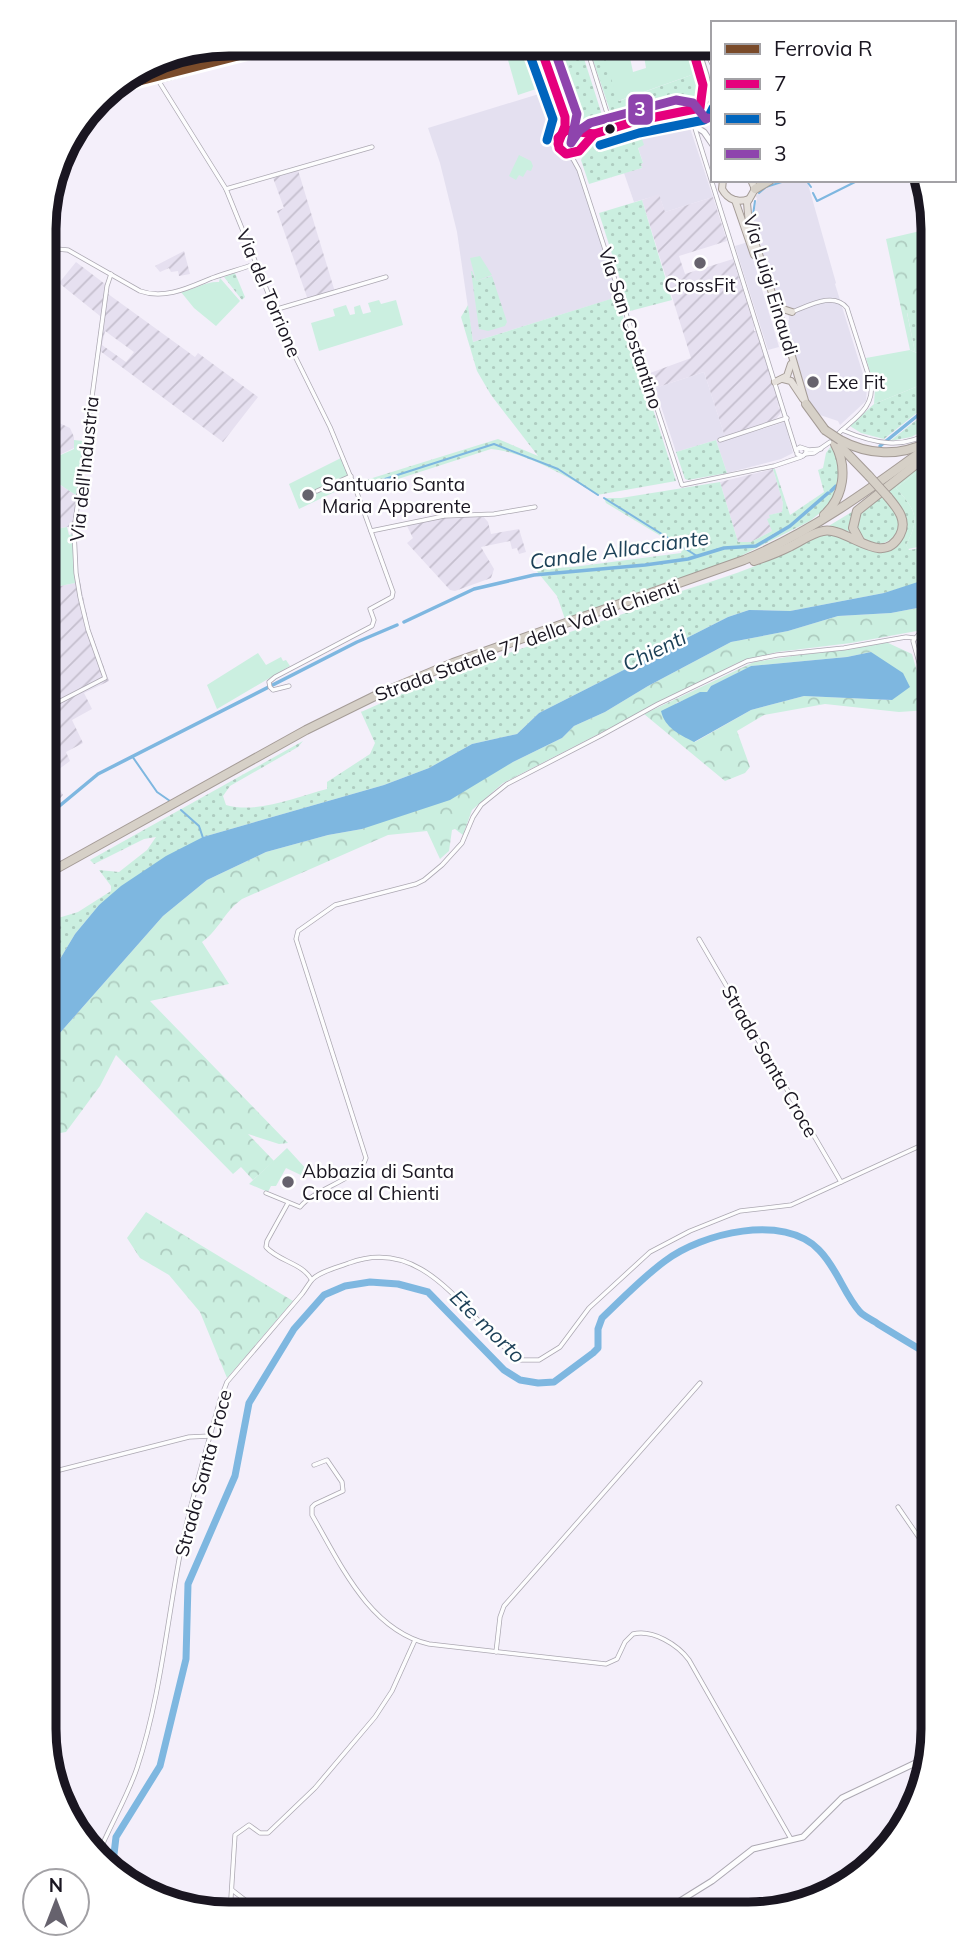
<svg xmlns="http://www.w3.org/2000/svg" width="977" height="1958" font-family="Mulish,sans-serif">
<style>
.commercial{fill:#e4e0f0}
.industrial{fill:url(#industrial-furrows);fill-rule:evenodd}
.built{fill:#e6e0f0}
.grass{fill:url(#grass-dots)}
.forest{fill:url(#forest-crowns);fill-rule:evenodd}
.green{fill:#cbefe0;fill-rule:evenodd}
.water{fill:#7eb7e0}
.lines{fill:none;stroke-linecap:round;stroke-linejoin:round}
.stream{stroke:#7eb7e0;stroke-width:2}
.canal{stroke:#7eb7e0;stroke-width:3.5}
.river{stroke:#7eb7e0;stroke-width:7}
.street-casing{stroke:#aca8b2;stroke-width:5}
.secondary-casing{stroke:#aca8b2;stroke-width:7}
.primary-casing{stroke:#a59c97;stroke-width:8}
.highway-casing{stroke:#a59c97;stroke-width:10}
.street{stroke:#fdfdfe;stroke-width:3.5}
.secondary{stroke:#fdfdfe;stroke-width:5}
.primary{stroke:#e6e1dc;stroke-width:6}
.highway{stroke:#d6d0c7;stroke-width:8}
.highway-bridge-casing{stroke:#a59c97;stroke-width:10;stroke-linecap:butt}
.highway-bridge{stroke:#d6d0c7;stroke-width:8}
.bus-1-casing{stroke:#fff;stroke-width:14}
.bus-2-casing{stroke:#fff;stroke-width:14}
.bus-3-casing{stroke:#fff;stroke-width:14}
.bus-1{stroke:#e5007d;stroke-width:9}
.bus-2{stroke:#0065bd;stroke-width:9}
.bus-3{stroke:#8e44ad;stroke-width:9}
.rail-1-casing{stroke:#fff;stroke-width:16}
.rail-1{stroke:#7a4b2a;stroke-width:10}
.bus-dot{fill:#1a1621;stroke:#fff;stroke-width:2.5}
.poi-dot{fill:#66626d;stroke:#fff;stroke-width:2.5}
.labels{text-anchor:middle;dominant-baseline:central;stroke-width:5;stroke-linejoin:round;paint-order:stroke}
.poi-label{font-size:19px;fill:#1a1621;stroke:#fff;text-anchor:start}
.street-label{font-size:19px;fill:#1a1621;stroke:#fff}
.water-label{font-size:21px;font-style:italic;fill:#1d4158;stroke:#fff}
.rim{fill:none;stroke:#1a1621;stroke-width:9}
.line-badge{stroke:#fff;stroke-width:2.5}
.badge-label{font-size:19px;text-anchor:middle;font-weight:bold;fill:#fff}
</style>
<defs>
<pattern id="industrial-furrows" width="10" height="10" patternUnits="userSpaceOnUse" patternTransform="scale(1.75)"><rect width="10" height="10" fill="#e6e0f0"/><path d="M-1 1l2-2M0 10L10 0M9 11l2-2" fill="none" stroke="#c5bfce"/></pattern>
<pattern id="grass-dots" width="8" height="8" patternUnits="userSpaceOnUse" patternTransform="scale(1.75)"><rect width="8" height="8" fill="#cbefe0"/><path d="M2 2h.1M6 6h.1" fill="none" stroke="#aeccc0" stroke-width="1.8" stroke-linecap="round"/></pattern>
<pattern id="forest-crowns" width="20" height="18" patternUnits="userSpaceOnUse" patternTransform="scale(1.75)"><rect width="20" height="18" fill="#cbefe0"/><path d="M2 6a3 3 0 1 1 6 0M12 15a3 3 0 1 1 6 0" fill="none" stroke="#aeccc0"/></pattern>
</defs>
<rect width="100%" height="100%" fill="#f4effa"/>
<g class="commercial">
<path d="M555,89L565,117L558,145L576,163L621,296L473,342L457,232L440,163L428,128Z"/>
<path d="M682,115L688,122L713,197L665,212L659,195L634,202L624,173L642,168L641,164L643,163L638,147L643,145L637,125Z"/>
<path d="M791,180L805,181L808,184L836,283L835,284L867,387L866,401L840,425L838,421L820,415L809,402L788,329L789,317L785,309L776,299L753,219L757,198L755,196L763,189Z"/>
<path d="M748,242L779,347L768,350L735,246Z"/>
<path d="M704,372L726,440L785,422L793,453L781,459L727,473L716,440L676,452L655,388Z"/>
</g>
<g class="industrial">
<path d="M298,170L335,292L308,300L277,211L284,208L273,178Z"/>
<path d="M659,194L665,212L713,197L727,241L679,256L685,274L733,259L754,325V331H756L780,405L778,406L781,410L780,414L774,421L725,437L704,372L655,388L650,373L691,358L642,200Z"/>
<path d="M184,251L190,274L179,276L178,271L171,272L169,268L160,272L155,266Z"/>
<path d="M76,262L105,284L104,291L195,357L198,353L258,397L223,442L100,351L105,320L59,283ZM105,331L134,352L126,362L102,345Z"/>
<path d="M57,422L70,428L74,437V448L45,462V424Z"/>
<path d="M45,465L51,479L76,495L73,526L45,531Z"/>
<path d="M773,469L783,503L782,512L770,515L772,531L751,542H738L720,482Z"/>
<path d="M482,515L488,522L491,534L519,529L526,552L519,554L517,548L512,549L510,541L481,547L494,569L491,578L455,591L450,590L407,543L413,538L406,524L444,516Z"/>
<path d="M80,582L90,629L109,681L84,693L92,709L72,720L83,743L66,752L70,761L51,775L63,795L45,815V589Z"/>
</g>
<g class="built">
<path d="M267,44H295L160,78L158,74L168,71V69Z"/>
<path d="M152,75L154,79L105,92L115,85Z"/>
</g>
<g class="grass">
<path d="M552,46H580L602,115L601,123L586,127L573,121L569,108L572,107Z"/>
<path d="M606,59L619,101L697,73L700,98L693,107H677L616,122L610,111L593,60Z"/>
<path d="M637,124L644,145L638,148L643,163L641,164L642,168L589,184L581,160L590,141L594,138Z"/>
<circle cx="572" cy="142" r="11"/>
<path d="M642,200L672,300L630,311L599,213Z"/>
<path d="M471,271H472L476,281L492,276L507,322L505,326L488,331L479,329Z"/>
<path d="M235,273L245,297L242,300L224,277Z"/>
<path d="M617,297L676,481L597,495C572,478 521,451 491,449L370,488L366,480L498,439L538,456L491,395L477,371L461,317L468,305L473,342Z"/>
<path d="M933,300V352L919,354L915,352L907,312Z"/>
<path d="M933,380V400L884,439L861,433L850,426L874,404Z"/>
<path d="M933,407V426L911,437L890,441Z"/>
<path d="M716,440L727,473L688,480L685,479L676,452Z"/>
<path d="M831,446L838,459L839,480L835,496L826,508L810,521L733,560L624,597L565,619L557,596L535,569L573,567L681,553L682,550L679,547L606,503L604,498H621L720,482L738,542H751L772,531L767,519L770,518L769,515L782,512L783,503L773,469H775L790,515L824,492L818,470L823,468L826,453Z"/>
<path d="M933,456V460L896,488C915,509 921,518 906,545L909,550L933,546V579L884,593L790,611L749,610L728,617L539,713L517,734L472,744L429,768L384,785L203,837L99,905L75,934L45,984V922L78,912L111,891V886L99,870L119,872L147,850L156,837L144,839L94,864L90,860L303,741L298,747L230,786L223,796L226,805C258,814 296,797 327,789V782L370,754L375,743L361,712L442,676L649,605L658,599C695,586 734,576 769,560C788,551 808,535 828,534C853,532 872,567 897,545C918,526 900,506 886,490Z"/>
<path d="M880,495C887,502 895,508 898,517C907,547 851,560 857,513Z"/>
<path d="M855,510L850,532L838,528L827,527Z"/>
<path d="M933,635V698H932L917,644L922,638Z"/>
</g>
<g class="forest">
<path d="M933,228V300L907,313L915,352L910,350L886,239Z"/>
<path d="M933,605V628L851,643L777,652L737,663L503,783L472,810L463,835L455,829L452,830L449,851L440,859L427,831L388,835L242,899C223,913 220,929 202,942L229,984L150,1001L288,1143L279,1144L248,1134L274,1161L253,1180L241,1167L233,1174L116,1055L100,1086L66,1132L60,1133L44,1126V1073L48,1066L44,1068V1051L163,916L207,880L266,852L328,835L362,829L513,762L562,738L574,726L605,712L648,686L731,642L788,631L838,616L891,613Z"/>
<path d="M886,642L912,654L928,710L899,712L825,704L764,715L737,731L750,767L745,773L725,781L644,714L754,662ZM871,652L892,700L804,696L751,710L695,742L676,703L707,692L711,686L751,666L847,657Z"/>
<path d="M146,1212L293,1301L227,1378L200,1312L169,1275L140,1258L127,1238Z"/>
<path d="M730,1902L744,1908L748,1914H720L718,1910Z"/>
</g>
<g class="green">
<path d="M588,46H606L608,50L612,49V46L688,47L697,73L618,101L604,55H591ZM646,48L648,54L644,56L646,68L633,72L629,53Z"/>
<path d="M535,52L545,86L518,95L508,60Z"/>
<path d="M519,155L531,161L533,166L531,171L527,170L523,177L519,175L516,180L509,176Z"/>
<path d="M480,256L492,275L476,281L470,258Z"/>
<path d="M220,278L240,301L216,326L194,308L181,292C195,289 206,281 219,282Z"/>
<path d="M379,300L381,304L396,300L403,325L319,351L311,323L335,316L333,309L346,305L350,315L355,314L354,307L360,305L363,314L371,312L368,303Z"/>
<path d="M910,350L919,354L933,352V380L874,404L875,389L866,358Z"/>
<path d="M74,440L83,441L76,495C61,485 49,480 45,462L74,449Z"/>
<path d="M343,457L353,483L299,509L289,484Z"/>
<path d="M933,460V544L908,549L906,545C921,518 915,509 896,488Z"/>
<path d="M67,527L69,535L72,534L75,583L45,589V531Z"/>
<path d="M258,653L266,665L281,657L283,661L286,660L290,666L217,709L207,685Z"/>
<path d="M287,1148L309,1172L305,1177L286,1168L276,1186H271L268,1192L249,1184Z"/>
</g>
<g class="water">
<path d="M927,579H933V605L891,613L838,616L788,631L731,642L648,686L605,712L574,726L562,738L513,762L450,800L362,829L328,835L266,852L207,880L163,916L44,1051L45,984L75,934L99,905L121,886L166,856L203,837L384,785L429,768L472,744L517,734L539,713L728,617L749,610L790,611L884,593Z"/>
<path d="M871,652L903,673L910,687L892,700L804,696L751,710L694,742C679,734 665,728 661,711L700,692H707L711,686L751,666L847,657Z"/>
</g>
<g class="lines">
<g class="stream">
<path d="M806,180L811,187"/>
<path d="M759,193L766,187L788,180"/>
<path d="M813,193L817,201L859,180"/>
<path d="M753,215L755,201"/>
<path d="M363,486L494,444L558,469L598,495"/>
<path d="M604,498L697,556"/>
<path d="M132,756L157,792L170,801"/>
<path d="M181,810L199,826L203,838"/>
</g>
<g class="canal">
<path d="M880,446L933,403"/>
<path d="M831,491L836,486"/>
<path d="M404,622L474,589L534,575L645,565L688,559L724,548L756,546L790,526L828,493"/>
<path d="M45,822L57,808L98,774L357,642L397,625"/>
</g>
<path class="river" d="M112,1871L116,1837L160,1766L186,1659L188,1584L235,1476L249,1403L294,1329L324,1295L345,1286L370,1282L398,1284L428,1292L504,1370L520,1380L538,1383L554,1382L593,1353L598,1348V1329L602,1318C622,1299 643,1277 665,1261C702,1233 784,1213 819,1250C837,1268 844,1294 860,1312C865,1317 873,1320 878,1324C896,1335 914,1346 933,1357"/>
<g class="street-casing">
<g id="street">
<path d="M540,46L566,121L572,128"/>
<path d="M586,46L612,129"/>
<path d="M704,47L713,66"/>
<path d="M148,64L226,189L287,340L330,427L356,490L393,592L392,597L370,609L374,620L372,626L275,677L269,682L270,687L273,690L289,686"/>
<path d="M159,81L214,66"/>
<path d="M565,117C565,129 557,137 559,148L573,159L579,170L682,485L774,466L801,457"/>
<path d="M694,125L796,451"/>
<path d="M564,131C575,127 582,136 594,134L664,115L697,110"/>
<path d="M569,155L580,152L587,140L592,135"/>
<path d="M226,189L372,147"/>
<path d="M45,248L68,250L140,291C165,300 190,287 212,278C226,273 241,269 255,264"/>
<path d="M274,310L386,277"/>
<path d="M792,312C808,306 834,291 847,308L871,383C875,408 853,419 838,434"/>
<path d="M842,430C873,443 904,451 933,430"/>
<path d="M720,440L787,418"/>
<path d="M806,449V453L803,456L797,454V449L800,447L809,450L821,449"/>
<path d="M805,454L814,453L830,442"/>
<path d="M317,491L351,476"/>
<path d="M371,531L444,516L494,514L535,507"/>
<path d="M45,709L105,678L88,630L80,597L76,573L74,530L107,286L111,274"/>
<path d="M933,712L913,641L918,635L933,632"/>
<path d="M699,939L841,1182"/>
<path d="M266,1193L300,1207C315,1188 360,1179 366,1158L296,939L298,931L335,905L416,884L424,880L442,865L462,843L473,817L481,805L507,784L600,736L658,704L747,661L777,655L844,648L906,637L914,638"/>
<path d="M288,1203L267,1241L266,1247C278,1261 302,1263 311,1279"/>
<path d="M314,1465L327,1460L342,1482L343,1491L315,1504L312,1507V1515C340,1563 369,1630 429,1644L606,1664L617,1659L625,1642L633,1634C653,1629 678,1645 689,1660L791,1839"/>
<path d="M44,1474L189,1437L210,1436"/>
<path d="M898,1507L933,1558"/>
<path d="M496,1652L500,1617L504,1606L700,1383"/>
<path d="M98,1855C110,1825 127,1798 137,1768C161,1696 167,1619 182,1544C192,1496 207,1448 220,1400L227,1382L302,1294C305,1290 308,1285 311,1281C317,1272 339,1267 349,1263C427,1234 467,1320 519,1360H539L560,1347L589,1308L650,1252L690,1231L740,1211L791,1205L933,1140"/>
<path d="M232,1890L262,1913"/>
<path d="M230,1913L235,1835L249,1825L260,1833H268L315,1788L375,1717L392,1691L415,1640"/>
</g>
</g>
<g class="secondary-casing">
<g id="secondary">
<path d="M692,47C699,66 709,88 700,108"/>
<path d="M697,47L706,75L712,108"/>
<path d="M713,109L706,106L700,108L693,119L696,127L704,132L713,145"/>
<path d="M659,1914L712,1881L753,1849L803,1837L842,1798L926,1758"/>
</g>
</g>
<g class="primary-casing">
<g id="primary">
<path d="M723,180L722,189C728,200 738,203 749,199"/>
<path d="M751,180L755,189L747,203L749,224L784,329L806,404"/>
<path d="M735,200L754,255"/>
<path d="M774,300L783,309L792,312"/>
<path d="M783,379L791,381L803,399"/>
<path d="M775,382L787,376L791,364"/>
</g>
</g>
<g class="highway-casing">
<g id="highway">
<path d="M755,189L770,180"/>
<path d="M806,404L825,430"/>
<path d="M840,440C868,455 899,457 928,442"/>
<path d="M840,446L869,476"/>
<path d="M824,515C844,497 848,468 835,444"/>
<path d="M860,541L853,528L857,511L915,465L923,456"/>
<path d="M754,561C766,557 777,553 789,547C800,542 811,533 823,531C847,526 882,569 900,535C908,520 897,508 888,497"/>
<path d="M45,875L306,730L377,695L453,663L744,560C814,531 873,487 933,443"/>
</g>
</g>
<use href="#street" class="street"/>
<use href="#secondary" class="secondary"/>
<use href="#primary" class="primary"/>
<use href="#highway" class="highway"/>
<g class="highway-bridge-casing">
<g id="highway-bridge">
<path d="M825,430L840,440"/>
<path d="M869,476L888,497"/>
</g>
</g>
<use href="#highway-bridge" class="highway-bridge"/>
<g class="bus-1-casing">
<g id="bus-1">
<path d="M540,46L565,117V126L558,144"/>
<path d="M566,130L594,134L579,151L566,154L559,148L558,138Z"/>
<path d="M594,134L636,121L700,108L703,85L692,47"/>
</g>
</g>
<g class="bus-2-casing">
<g id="bus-2">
<path d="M528,50L553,119L547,140"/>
<path d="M600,145L639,133L704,120L709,116L713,108"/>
</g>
</g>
<g class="bus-3-casing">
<path id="bus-3" d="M553,46L577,114L571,143L580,130L590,123L676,100L693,103L706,119L708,118"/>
</g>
<use href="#bus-1" class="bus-1"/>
<use href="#bus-2" class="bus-2"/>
<use href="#bus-3" class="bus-3"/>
<g class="rail-1-casing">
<path id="rail-1" d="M110,88L283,44"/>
</g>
<use href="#rail-1" class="rail-1"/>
</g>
<circle class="bus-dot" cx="610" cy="129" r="6"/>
<g class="poi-dot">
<circle cx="700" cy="263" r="7"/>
<circle cx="813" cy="382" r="7"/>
<circle cx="308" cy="495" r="7"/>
<circle cx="288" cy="1182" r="7"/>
</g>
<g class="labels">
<g class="poi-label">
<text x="700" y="285" text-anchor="middle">CrossFit</text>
<text x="827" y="382">Exe Fit</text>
<text x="322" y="484">Santuario Santa<tspan x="322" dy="22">Maria Apparente</tspan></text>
<text x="302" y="1171">Abbazia di Santa<tspan x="302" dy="22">Croce al Chienti</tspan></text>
</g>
<g class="street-label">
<text transform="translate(771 285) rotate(73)">Via Luigi Einaudi</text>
<text transform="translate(269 293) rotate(67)">Via del Torrione</text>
<text transform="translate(631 328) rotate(72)">Via San Costantino</text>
<text transform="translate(84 469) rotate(-84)">Via dell'Industria</text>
<text transform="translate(527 640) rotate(-20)">Strada Statale 77 della Val di Chienti</text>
<text transform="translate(770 1061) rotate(60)">Strada Santa Croce</text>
<text transform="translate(203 1473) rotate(-75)">Strada Santa Croce</text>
</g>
<g class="water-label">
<text transform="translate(619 549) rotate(-8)">Canale Allacciante</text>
<text transform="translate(654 650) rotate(-26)">Chienti</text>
<text transform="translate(488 1326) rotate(44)">Ete morto</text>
</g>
</g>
<path d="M0 0H977V1958H0ZM229 56H748A173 173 0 0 1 921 229V1729A173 173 0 0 1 748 1902H229A173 173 0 0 1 56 1729V229A173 173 0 0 1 229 56Z" fill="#fff" fill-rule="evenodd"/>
<path class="rim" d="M229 56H748A173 173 0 0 1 921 229V1729A173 173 0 0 1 748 1902H229A173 173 0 0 1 56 1729V229A173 173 0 0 1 229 56Z"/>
<rect class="line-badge" x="627" y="93" width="27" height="33" rx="7" fill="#8e44ad"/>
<g class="badge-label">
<text x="640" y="116">3</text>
</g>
<rect x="711" y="21" width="245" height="161" fill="#ffffff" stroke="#a3a2a6" stroke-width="2"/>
<rect x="725" y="44" width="35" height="10" fill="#7a4b2a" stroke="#a3a2a6" stroke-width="2"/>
<text x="774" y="56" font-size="21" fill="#1a1621">Ferrovia R</text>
<rect x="725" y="79" width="35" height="10" fill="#e5007d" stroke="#a3a2a6" stroke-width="2"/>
<text x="774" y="91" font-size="21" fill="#1a1621">7</text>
<rect x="725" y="114" width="35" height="10" fill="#0065bd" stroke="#a3a2a6" stroke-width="2"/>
<text x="774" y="126" font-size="21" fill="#1a1621">5</text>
<rect x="725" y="149" width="35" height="10" fill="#8e44ad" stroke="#a3a2a6" stroke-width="2"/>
<text x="774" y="161" font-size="21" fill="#1a1621">3</text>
<g transform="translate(56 1902)"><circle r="33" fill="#ffffff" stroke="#a3a2a6" stroke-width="2"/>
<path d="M0-5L12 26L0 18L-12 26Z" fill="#66626d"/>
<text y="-10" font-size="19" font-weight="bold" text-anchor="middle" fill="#1a1621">N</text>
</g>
</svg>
